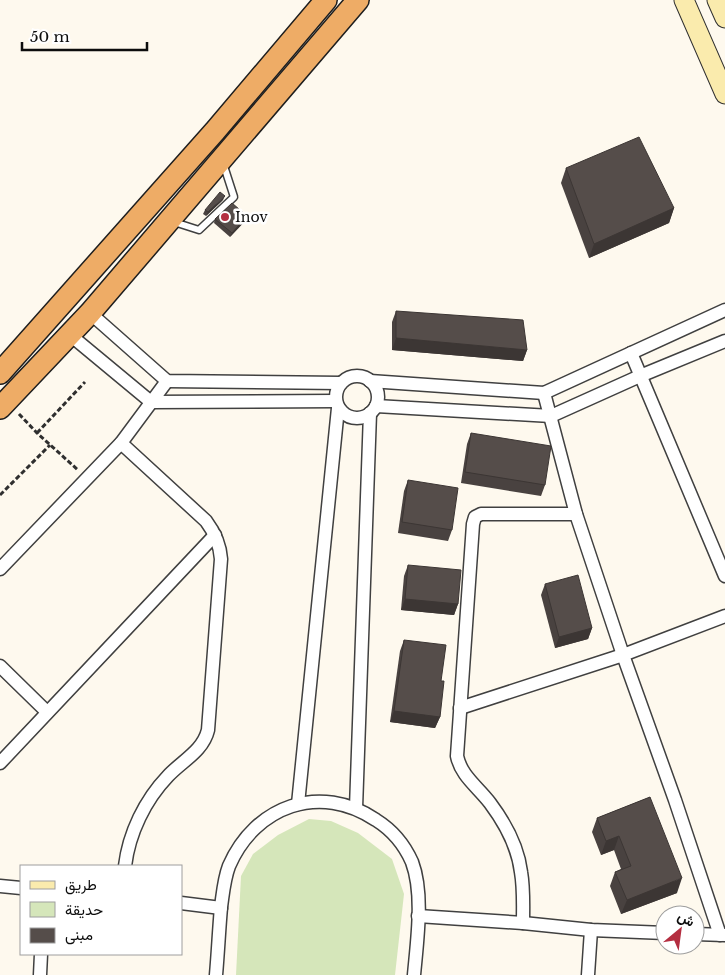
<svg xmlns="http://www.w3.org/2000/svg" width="725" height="975" font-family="'Libre Baskerville',Vazirmatn,serif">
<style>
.green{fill:#d5e6ba}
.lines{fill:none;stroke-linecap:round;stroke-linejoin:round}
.service-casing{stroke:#404040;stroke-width:9}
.minor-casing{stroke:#404040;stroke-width:15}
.secondary-casing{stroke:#2f2f2f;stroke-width:21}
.trunk-casing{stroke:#1e1e1e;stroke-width:24}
.path{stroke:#2f2f2f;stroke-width:3;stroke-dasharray:5 2.5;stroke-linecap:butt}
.service{stroke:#fff;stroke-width:6}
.minor{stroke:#fff;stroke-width:12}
.secondary{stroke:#faebad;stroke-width:19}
.trunk{stroke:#eeac66;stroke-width:21}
.wall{fill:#494240}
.shaded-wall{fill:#3c3634}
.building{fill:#554d4a;stroke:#3c3634}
.poi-dot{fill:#b42e40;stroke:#fff;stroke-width:2}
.labels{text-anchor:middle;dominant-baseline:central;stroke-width:5;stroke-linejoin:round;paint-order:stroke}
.poi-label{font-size:14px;fill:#0d0d0d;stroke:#fff;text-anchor:start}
</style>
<rect width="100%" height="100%" fill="#fef9ee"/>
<path class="green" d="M309,819L331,821L358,833L392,859L404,894L395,975H236L241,876L253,854L278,835Z"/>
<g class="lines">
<g class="service-casing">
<path id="service" d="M174,222L199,230L234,197L223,163"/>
</g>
<g class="minor-casing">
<g id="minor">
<path d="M90,313L167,381L341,383"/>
<path d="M69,334L151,402L336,401"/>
<path d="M631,353L725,576"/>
<circle cx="357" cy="397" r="21"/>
<path d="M370,381L544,393L725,310"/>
<path d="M544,393L576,514L623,655L675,800L720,935"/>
<path d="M376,406L551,416L640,376L725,341"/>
<path d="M121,443L206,521C215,533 220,544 221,559L208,730C203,751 182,761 168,776C145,800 129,833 125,866"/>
<path d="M0,569L121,443L167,381"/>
<path d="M0,666L47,712"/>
<path d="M460,708L623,655L725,616"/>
<path d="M0,763L215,535"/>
<path d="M298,804L338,408"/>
<path d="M356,808L370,413"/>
<path d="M0,886L21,888"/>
<path d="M181,903L221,908"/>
<path d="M418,916L523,923L591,930L665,933"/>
<path d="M523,923C523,906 524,889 521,872C518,847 505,823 490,803C478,787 461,776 457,756L473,524L475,517L481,514H576"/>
<path d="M695,934L725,935"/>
<path d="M40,975L41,954"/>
<path d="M216,975C218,952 219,930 221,907C223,893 224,879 229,866C255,806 320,782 376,820C392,830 404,844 412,862C424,894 417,941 414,975"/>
<path d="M588,975L591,930"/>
</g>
</g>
<g class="secondary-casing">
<g id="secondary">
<path d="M684,0L725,94"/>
<path d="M717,0L725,18"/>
</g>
</g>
<g class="trunk-casing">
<g id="trunk">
<path d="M0,373L215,131L326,0"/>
<path d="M0,408L90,313L358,0"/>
</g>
</g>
<g class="path">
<path d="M19,414L37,433L78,470"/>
<path d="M37,433L85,382"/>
<path d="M0,495L50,445"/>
</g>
<use href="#service" class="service"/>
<use href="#minor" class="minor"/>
<use href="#secondary" class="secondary"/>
<use href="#trunk" class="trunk"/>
</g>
<g class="wall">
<path d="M566,168L674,208L669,223L589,258L561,183Z"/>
<path d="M223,200L206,216L203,214L205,210Z"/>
<path d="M247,216L246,220L230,237L214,223L215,219Z"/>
<path d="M396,311L527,350L523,361L392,350V322Z"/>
<path d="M471,433L545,485L541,496L461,483L467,444Z"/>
<path d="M408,480L452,530L448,541L398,533L404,491Z"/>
<path d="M408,565L458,604L454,615L401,610L404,576Z"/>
<path d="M545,584L592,628L588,639L555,648L541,595Z"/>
<path d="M404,640L441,681L440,717L435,728L390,722L400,651Z"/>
<path d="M650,797L677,893L621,914L610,886L615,872L621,869L614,850L601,855L592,832L597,818Z"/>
</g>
<g class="shaded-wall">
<path d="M225,196L223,200L206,216L208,212Z"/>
<path d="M674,208L669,223L589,258L594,244Z"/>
<path d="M247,216L246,220L230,237L232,233Z"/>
<path d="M396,338L527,350L523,361L392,350Z"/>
<path d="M405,599L458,604L454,615L401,610Z"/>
<path d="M592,628L588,639L555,648L559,637Z"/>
<path d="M394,711L440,717L435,728L390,722Z"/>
<path d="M619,836L614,850L601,855L606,841Z"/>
<path d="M682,878L677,893L621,914L627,900Z"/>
</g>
<g class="building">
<path d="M639,137L674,208L594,244L566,168Z"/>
<path d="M220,192L225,196L208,212L205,210Z"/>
<path d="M232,203L247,216L232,233L215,219Z"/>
<path d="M396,311L523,320L527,350L396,338Z"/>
<path d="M471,433L551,446L545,485L465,472Z"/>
<path d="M408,480L458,488L452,530L402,522Z"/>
<path d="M408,565L461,570L458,604L405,599Z"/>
<path d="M578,575L592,628L559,637L545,584Z"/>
<path d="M404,640L446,645L441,681H444L440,717L394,711Z"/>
<path d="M650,797L682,878L627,900L615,872L631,866L619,836L606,841L597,818Z"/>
</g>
<circle class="poi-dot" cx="225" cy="217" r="5"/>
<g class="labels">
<g class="poi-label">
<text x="235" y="217">Inov</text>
</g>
</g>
<rect x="20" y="865" width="162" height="90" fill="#ffffff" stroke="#9e9e9e"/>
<rect x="30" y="881" width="25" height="8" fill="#faebad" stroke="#9e9e9e"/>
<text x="65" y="890" font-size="15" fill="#0d0d0d">طريق</text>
<rect x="30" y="902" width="25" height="15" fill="#d5e6ba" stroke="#9e9e9e"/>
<text x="65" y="915" font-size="15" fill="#0d0d0d">حديقة</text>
<rect x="30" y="928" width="25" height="15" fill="#554d4a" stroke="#9e9e9e"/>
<text x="65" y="940" font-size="15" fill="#0d0d0d">مبنى</text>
<g transform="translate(680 930) rotate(29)"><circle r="24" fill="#ffffff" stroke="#9e9e9e"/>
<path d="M0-4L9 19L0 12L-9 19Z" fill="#b42e40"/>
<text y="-8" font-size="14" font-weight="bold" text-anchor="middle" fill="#0d0d0d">ش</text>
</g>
<path d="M22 42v8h125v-8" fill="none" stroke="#0d0d0d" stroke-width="2.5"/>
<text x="30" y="42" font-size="15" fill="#0d0d0d" stroke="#ffffff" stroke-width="4" paint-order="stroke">50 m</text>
</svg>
